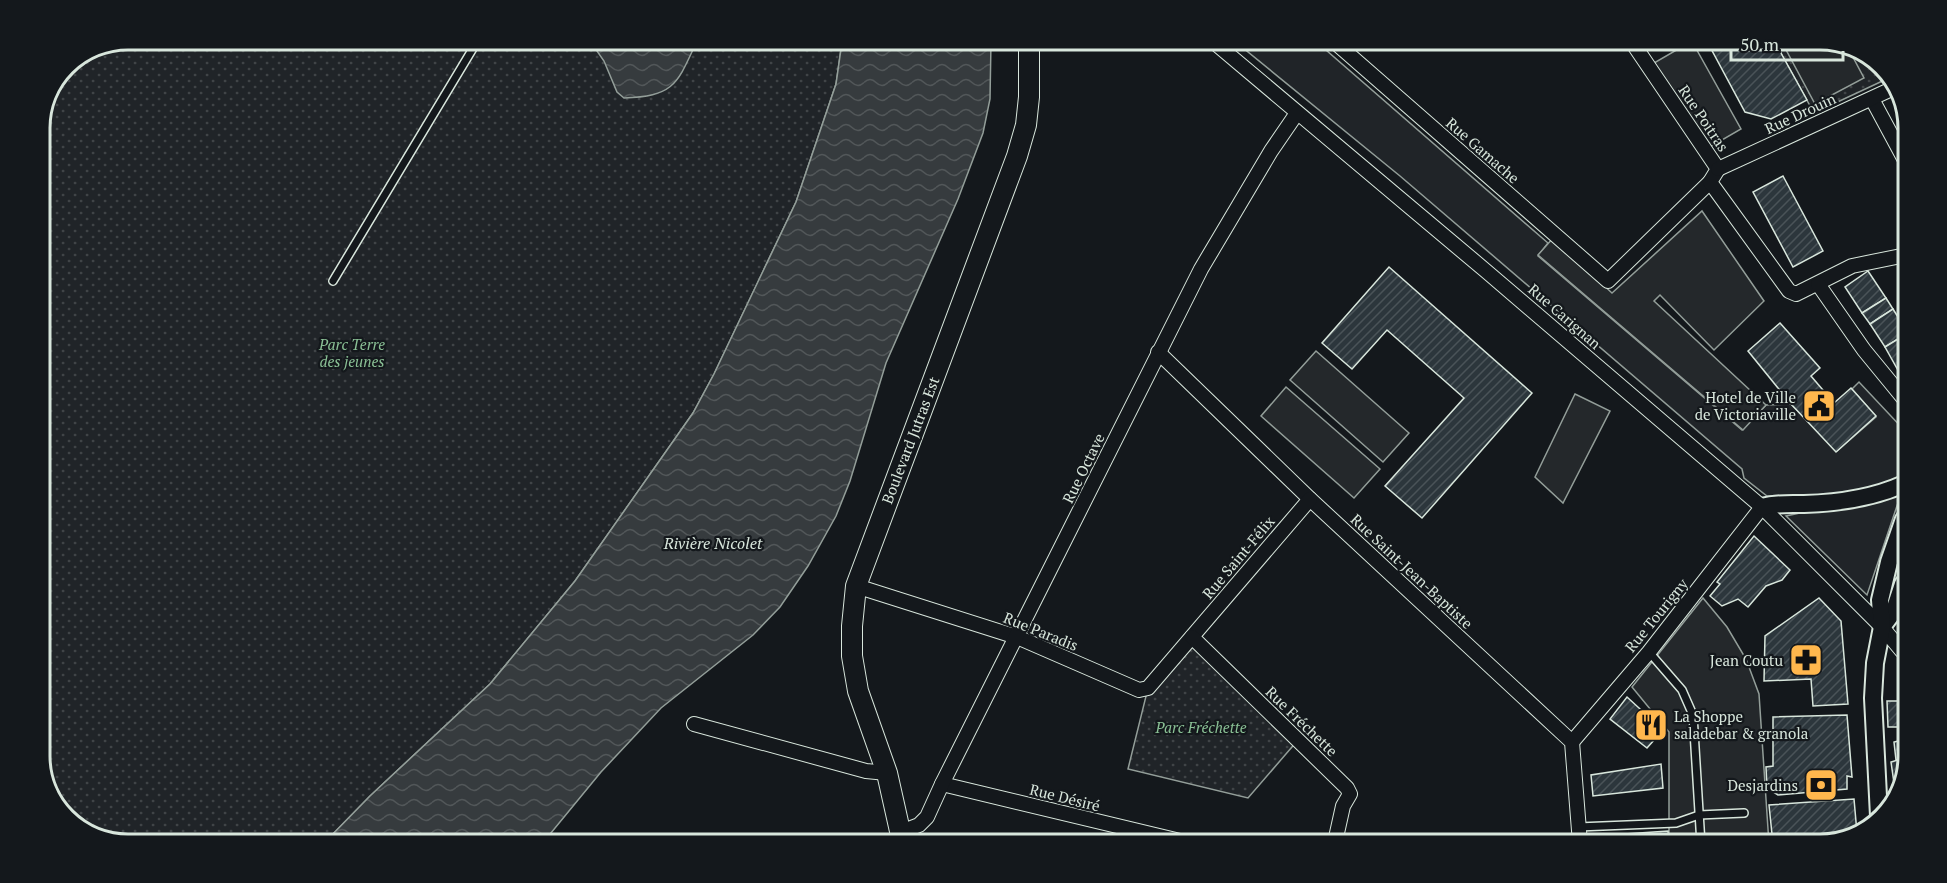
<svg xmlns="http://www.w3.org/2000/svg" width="1947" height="883" font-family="'PT Serif',serif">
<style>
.grass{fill:#202428;stroke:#939e99;stroke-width:1.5}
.park{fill:url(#park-dots);stroke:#939e99;stroke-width:1.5}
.parking{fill:#24282b;stroke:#939e99;stroke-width:1.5}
.water{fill:url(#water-waves);stroke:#939e99;stroke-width:1.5}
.building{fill:url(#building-hatch);stroke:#d8e6dc;stroke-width:1.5}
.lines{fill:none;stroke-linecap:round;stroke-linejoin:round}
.service-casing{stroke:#d8e6dc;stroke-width:10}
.minor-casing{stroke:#d8e6dc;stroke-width:16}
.tertiary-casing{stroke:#d8e6dc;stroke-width:20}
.secondary-casing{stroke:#d8e6dc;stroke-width:22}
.service{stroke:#14181c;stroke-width:7}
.minor{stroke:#14181c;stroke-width:14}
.tertiary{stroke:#14181c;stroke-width:16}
.secondary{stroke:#14181c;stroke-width:20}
.labels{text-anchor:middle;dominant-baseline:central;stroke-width:4.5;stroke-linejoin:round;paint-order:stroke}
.street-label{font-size:15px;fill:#d8e6dc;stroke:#14181c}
.park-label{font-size:15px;font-style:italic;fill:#8ac095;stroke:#14181c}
.poi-label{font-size:15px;fill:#d8e6dc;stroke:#14181c;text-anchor:end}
.water-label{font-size:16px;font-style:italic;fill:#d8e6dc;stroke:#14181c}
.rim{fill:none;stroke:#d8e6dc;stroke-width:3}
</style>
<defs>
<pattern id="park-dots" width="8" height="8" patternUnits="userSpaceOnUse" patternTransform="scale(1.5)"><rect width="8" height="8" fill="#202428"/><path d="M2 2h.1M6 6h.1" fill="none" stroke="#404447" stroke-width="1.8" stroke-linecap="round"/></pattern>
<pattern id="water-waves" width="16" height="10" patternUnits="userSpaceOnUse" patternTransform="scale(1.5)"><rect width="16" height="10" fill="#363b3e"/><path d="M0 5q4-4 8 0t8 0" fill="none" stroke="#525759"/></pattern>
<pattern id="building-hatch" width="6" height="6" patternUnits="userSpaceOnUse" patternTransform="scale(1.5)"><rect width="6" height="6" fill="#2c363c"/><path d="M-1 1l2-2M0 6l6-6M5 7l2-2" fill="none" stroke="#4a5358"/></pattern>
</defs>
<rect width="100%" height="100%" fill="#14181c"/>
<g class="grass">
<path d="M1237,43L1319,44L1548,243L1538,256L1742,430L1766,405L1791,404L1837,451L1876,417L1852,389L1859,382L1905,431L1904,475L1893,482L1840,494L1813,495L1767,496L1744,478L1742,469L1400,176Z"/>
<path d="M1902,491L1867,595L1786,516Z"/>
</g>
<g class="park">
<path d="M128,39L842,42L836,84L796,202L714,374L693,413L575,581L490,684L370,796L329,838L94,837L54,805L39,761V122L65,65Z"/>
<path d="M1777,46H1853L1891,77L1814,113Z"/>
<path d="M1192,637L1298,740L1248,798L1128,769L1148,688Z"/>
</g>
<g class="parking">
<path d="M1685,45H1694L1741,129L1703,151L1654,63Z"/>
<path d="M1784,46H1847L1864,78L1815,104Z"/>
<path d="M1702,211L1764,301L1714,350L1660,295L1654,301L1766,405L1743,430L1538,255L1553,238L1612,293Z"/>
<path d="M1316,351L1409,433L1383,462L1290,380Z"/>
<path d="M1286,387L1380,469L1354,498L1261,416Z"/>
<path d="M1575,394L1610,411L1563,503L1535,477Z"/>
<path d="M1703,598L1727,627L1746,659L1759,694L1769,844L1669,843V732L1632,687Z"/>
</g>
<g class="water">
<path d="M590,41H697C677,84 675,96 624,98L617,92L604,61Z"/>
<path d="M842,42H991L990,99L983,133L958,199L886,363L850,481L836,516L808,566L780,607L753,635L661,708L601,772L546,839L329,838L370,796L490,684L575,581L693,413L714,374L796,202L836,84Z"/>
</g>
<g class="building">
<path d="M1709,45L1777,46L1807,100L1771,119L1745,112Z"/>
<path d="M1783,176L1823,251L1793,267L1753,192Z"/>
<path d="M1389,267L1532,393L1422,518L1385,486L1464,398L1387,330L1352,369L1322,343Z"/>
<path d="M1868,271L1886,298L1862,313L1845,287Z"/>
<path d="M1886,298L1893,309L1870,324L1862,313Z"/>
<path d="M1893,309L1906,330V334L1885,347L1870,324Z"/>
<path d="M1780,323L1820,368L1811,376L1834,403L1851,388L1876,416L1836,452L1791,404L1748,351Z"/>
<path d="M1906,334L1905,369L1899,372L1885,347Z"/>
<path d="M1754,536L1790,570L1782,580L1766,586L1748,607L1738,599L1722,606L1710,596L1720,584L1717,582Z"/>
<path d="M1819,598L1841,621L1848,704L1813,706L1811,679L1764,681L1765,636Z"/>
<path d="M1627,697L1663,730L1647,748L1610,719Z"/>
<path d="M1887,701H1902V727H1888Z"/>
<path d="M1847,715L1852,777L1847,776V789L1778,795L1767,788L1766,767L1773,766V717Z"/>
<path d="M1902,740L1901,759L1896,760L1894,742Z"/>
<path d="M1901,759V789L1895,790L1891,762Z"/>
<path d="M1661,764L1663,788L1593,796L1591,775Z"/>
<path d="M1854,799L1857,833L1819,844H1773L1769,805Z"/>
<path d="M1668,831L1669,843H1595V836Z"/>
</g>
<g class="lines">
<g class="service-casing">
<g id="service">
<path d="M333,281L478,40"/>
<path d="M1649,652L1682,690L1693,715L1701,844"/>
<path d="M1578,827L1676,823L1699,815L1744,813"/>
</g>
</g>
<g class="minor-casing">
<g id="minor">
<path d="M1215,43L1486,271L1762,507L1882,627L1902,651"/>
<path d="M1337,44L1608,281L1710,182"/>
<path d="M1634,45L1718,169L1710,182L1789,291L1796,294L1852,266L1906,255"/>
<path d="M1872,99L1907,164"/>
<path d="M1718,169L1896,87"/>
<path d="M1818,284L1864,350L1905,400"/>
<path d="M1158,352L1310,499L1572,742L1580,843"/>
<path d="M856,586L1017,637L1139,690L1148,688L1310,499"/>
<path d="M1192,637L1347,788L1350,794L1343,806L1335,842"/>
<path d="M694,724L866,771L887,773"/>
<path d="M1572,742L1649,652L1762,507"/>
<path d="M942,784L1180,841"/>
<path d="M901,832L919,825L927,817L942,784L1201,269L1271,151L1297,113"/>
</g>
</g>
<g class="tertiary-casing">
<g id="tertiary">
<path d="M1762,507C1777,503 1789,504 1804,504C1838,503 1873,498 1904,484"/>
<path d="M1882,627L1894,611L1903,584"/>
<path d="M1879,816L1873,698L1875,663L1882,627L1880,600L1889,562L1904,519"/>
</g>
</g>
<g class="secondary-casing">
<path id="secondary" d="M902,840L887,773L858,691L852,656V626L856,586L1017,156L1026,125L1029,97V43"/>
</g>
<use href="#service" class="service"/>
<use href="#minor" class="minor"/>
<use href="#tertiary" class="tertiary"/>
<use href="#secondary" class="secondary"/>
</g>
<defs>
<g id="civic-square" transform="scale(1.725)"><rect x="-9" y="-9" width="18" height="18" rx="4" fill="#ffb74d" stroke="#14181c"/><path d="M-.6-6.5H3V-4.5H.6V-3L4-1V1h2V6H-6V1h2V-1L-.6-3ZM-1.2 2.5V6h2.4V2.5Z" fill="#111"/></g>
<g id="pharmacy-square" transform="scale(1.725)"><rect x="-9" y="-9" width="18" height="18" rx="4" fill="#ffb74d" stroke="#14181c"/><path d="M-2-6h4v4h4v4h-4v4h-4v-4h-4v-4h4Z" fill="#111"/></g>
<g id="restaurant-square" transform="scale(1.725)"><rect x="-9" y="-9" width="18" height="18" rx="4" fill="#ffb74d" stroke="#14181c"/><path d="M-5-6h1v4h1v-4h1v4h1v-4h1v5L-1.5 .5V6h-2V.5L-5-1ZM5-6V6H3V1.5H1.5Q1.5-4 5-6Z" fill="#111"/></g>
<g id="bank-square" transform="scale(1.725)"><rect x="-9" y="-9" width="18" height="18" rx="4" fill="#ffb74d" stroke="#14181c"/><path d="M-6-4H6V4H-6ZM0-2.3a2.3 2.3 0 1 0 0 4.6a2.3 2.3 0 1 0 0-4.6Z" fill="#111"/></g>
</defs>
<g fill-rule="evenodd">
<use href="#civic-square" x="1819" y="406"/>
<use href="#pharmacy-square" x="1806" y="660"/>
<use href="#restaurant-square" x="1651" y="725"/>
<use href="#bank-square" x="1821" y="785"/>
</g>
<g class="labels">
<g class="street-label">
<text transform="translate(1800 113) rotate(-25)">Rue Drouin</text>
<text transform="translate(1704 118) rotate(56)">Rue Poitras</text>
<text transform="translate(1483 150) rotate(41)">Rue Gamache</text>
<text transform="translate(1565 316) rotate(41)">Rue Carignan</text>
<text transform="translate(910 440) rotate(-69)">Boulevard Jutras Est</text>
<text transform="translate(1083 468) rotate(-64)">Rue Octave</text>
<text transform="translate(1238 557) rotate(-50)">Rue Saint-Félix</text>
<text transform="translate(1412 571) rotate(43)">Rue Saint-Jean-Baptiste</text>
<text transform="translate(1656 615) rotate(-51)">Rue Tourigny</text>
<text transform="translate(1041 631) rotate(22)">Rue Paradis</text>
<text transform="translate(1302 721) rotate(44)">Rue Fréchette</text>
<text transform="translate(1065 797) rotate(14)">Rue Désiré</text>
</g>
<g class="park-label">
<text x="352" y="344">Parc Terre<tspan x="352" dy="17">des jeunes</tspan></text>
<text x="1201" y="727">Parc Fréchette</text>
</g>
<g class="poi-label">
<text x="1796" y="397">Hotel de Ville<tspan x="1796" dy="17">de Victoriaville</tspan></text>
<text x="1783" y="660">Jean Coutu</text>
<text x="1674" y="716" text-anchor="start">La Shoppe<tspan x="1674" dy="17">saladebar &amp; granola</tspan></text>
<text x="1798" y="785">Desjardins</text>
</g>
<g class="water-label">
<text x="713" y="543">Rivière Nicolet</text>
</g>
</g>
<path d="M0 0H1947V883H0ZM128 50H1820A78 78 0 0 1 1898 128V756A78 78 0 0 1 1820 834H128A78 78 0 0 1 50 756V128A78 78 0 0 1 128 50Z" fill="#14181c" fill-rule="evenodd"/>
<path class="rim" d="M128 50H1820A78 78 0 0 1 1898 128V756A78 78 0 0 1 1820 834H128A78 78 0 0 1 50 756V128A78 78 0 0 1 128 50Z"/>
<path d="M1731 51v9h112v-9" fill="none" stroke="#d8e6dc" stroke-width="3"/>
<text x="1740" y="51" font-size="18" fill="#d8e6dc" stroke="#14181c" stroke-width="4.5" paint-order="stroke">50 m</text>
</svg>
